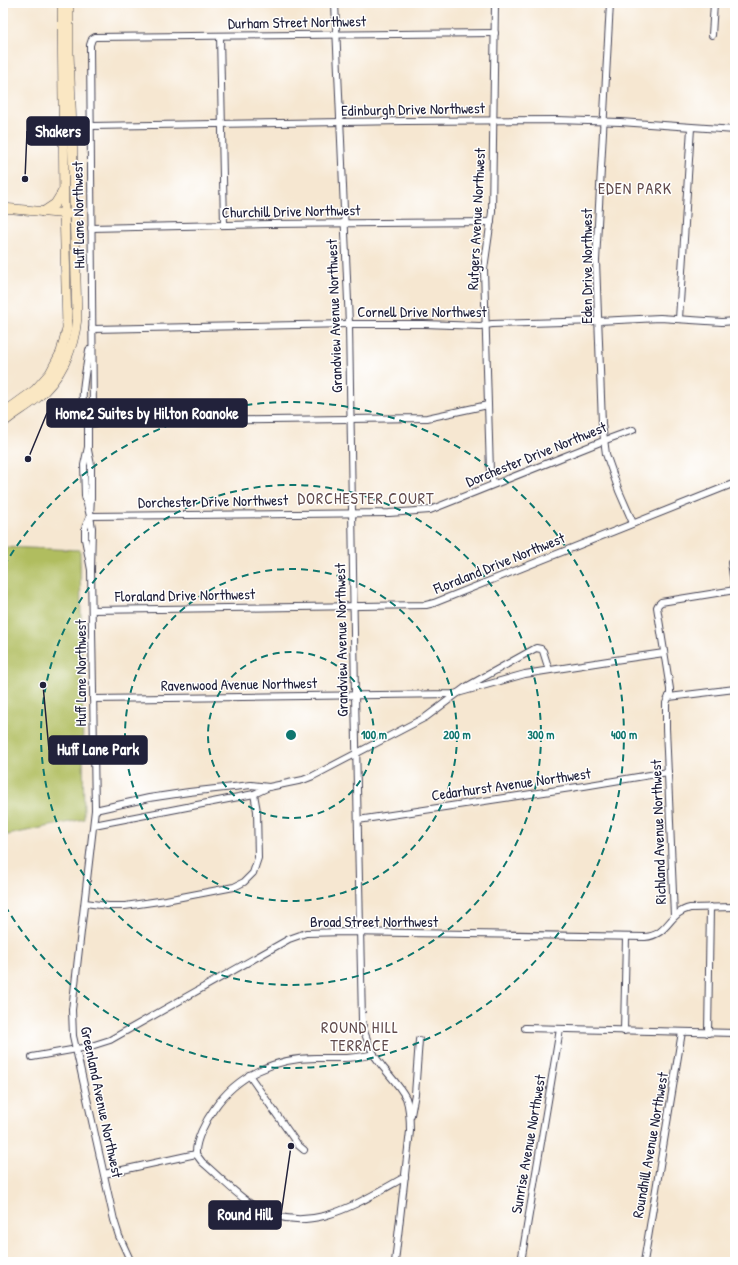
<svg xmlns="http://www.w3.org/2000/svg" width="738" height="1265" font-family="'Patrick Hand',sans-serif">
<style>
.green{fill:#b0bd5f;stroke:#69704d}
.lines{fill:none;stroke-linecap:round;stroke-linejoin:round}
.street-casing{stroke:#424052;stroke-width:8}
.secondary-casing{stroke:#424052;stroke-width:10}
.street{stroke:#fff;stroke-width:6}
.secondary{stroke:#fae7c3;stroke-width:9}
.ring{fill:none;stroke:#0f766e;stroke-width:2;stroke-dasharray:7 5}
.labels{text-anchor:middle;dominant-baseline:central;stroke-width:3;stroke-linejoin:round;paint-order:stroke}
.street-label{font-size:15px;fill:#22223b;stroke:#fff}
.neighbourhood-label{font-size:16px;letter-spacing:1px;fill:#614b4c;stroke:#fff}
.centre{fill:#0f766e;stroke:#fff;stroke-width:2}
.ring-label{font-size:12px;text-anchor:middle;font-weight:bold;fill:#0f766e;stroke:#fff;stroke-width:3;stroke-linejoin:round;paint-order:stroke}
.leader{fill:none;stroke:#22223b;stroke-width:1.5}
.callout-dot{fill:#22223b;stroke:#fff;stroke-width:1.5}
.callout{fill:#22223b;stroke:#22223b;stroke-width:1.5}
.callout-label{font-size:16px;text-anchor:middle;font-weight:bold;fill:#fff}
</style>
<rect width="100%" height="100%" fill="#fff"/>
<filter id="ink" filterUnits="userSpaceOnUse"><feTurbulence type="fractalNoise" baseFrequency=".025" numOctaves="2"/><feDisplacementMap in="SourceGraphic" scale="8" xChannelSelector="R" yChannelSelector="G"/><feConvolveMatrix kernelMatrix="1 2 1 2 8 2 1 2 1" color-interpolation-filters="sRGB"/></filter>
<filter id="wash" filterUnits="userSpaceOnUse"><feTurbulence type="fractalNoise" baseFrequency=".012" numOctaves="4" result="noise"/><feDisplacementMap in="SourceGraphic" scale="16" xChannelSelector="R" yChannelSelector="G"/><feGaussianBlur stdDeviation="0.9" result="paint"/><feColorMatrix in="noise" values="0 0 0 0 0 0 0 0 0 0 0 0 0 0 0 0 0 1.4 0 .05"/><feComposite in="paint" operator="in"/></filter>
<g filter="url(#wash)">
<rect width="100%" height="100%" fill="#f6e7d1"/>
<path class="green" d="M3,547L80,550L84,819L3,836Z"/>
</g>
<g filter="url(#ink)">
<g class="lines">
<g class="street-casing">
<g id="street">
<path d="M335,3L349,324L355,695L362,1021C365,1038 371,1053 382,1066C390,1076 400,1086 406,1098C410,1109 410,1120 410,1131L395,1262"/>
<path d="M610,3L596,261L602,424L606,454L619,491L633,523"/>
<path d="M712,35L714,3"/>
<path d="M220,36L224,225"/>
<path d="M91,126L406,121L556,120L620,122L735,130"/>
<path d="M91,228L269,224L491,222"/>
<path d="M679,319L691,128"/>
<path d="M92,329L349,324H424L480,326L492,324L598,321L660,318L722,322L735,321"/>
<path d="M88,424L105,422L427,418L488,405"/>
<path d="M88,424C77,405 86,372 89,350"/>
<path d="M88,450L91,465V497L90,516L92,528L91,570L95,810L72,1010L73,1036L76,1049L114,1220L119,1236L131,1262"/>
<path d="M494,484L490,472L484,269L492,212L495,3"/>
<path d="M90,516L389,513L430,510L603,441L633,430"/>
<path d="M731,563L735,590"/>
<path d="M91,570L85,539V528L90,516L85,496L84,465L88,447V424L93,413L90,45L92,39L95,37L495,33"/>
<path d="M92,610L426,605L434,603L735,483"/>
<path d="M669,697L735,689"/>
<path d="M93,699L454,694L525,674L608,661L664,653"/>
<path d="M95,810L149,798L189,792L251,785L269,787"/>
<path d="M358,820L584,786L668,772"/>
<path d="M94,825L254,794L269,787L303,780L313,776L426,717L466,687L536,648L541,649L543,651L549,670"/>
<path d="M85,903L108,906H125L166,900L234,887L244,882L253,873L258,858L257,811L254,794"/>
<path d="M674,916L666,728V703L670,694V689L657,607L658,605L661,602L735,590"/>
<path d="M525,1028L735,1033"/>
<path d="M624,1031L626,937"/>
<path d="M708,1033L710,907"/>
<path d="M32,1057L88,1047L110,1040L289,939L306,933L346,932L645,937C669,935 668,913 690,908L735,907"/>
<path d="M249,1075L298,1145L304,1150"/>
<path d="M411,1115L415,1094L419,1040"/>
<path d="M196,1154L202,1162C219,1176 235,1194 254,1206C307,1239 358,1203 405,1177"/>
<path d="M196,1154C195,1141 206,1120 214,1109C237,1075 275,1058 316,1058C335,1058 355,1059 374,1054"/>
<path d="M104,1174L196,1154"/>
<path d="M521,1262L560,1029"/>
<path d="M644,1262L682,1032"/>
</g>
</g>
<g class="secondary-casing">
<g id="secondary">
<path d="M3,208L69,214"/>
<path d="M43,212L55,204L63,191"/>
<path d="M3,413L35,390L50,373L61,352L67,328L64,205L62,3"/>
<path d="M3,423C13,414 25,408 36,399C61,379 74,349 77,318L72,130L69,53V3"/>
</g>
</g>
<use href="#street" class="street"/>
<use href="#secondary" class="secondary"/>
</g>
</g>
<g class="ring">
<circle cx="291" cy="735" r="83"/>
<circle cx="291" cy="735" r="166"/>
<circle cx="291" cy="735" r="250"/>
<path d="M4 566A333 333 0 1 1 4 904"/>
</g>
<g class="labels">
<g class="street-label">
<text transform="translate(297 22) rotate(-1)">Durham Street Northwest</text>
<text transform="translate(413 109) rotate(-1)">Edinburgh Drive Northwest</text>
<text transform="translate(291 211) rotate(-1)">Churchill Drive Northwest</text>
<text transform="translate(78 215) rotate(-91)">Huff Lane Northwest</text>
<text transform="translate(476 219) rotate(-87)">Rutgers Avenue Northwest</text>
<text transform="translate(586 266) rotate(-90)">Eden Drive Northwest</text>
<text x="422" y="311">Cornell Drive Northwest</text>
<text transform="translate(334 316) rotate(-92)">Grandview Avenue Northwest</text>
<text transform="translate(536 454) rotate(-22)">Dorchester Drive Northwest</text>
<text transform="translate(213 501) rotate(-1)">Dorchester Drive Northwest</text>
<text transform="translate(499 563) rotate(-22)">Floraland Drive Northwest</text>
<text transform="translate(185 595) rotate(-1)">Floraland Drive Northwest</text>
<text transform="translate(341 640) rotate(-91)">Grandview Avenue Northwest</text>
<text transform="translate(80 673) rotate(-90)">Huff Lane Northwest</text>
<text transform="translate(239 684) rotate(-1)">Ravenwood Avenue Northwest</text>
<text transform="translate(511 784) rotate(-8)">Cedarhurst Avenue Northwest</text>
<text transform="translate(658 832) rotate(-92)">Richland Avenue Northwest</text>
<text x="374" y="921">Broad Street Northwest</text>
<text transform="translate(102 1102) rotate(78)">Greenland Avenue Northwest</text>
<text transform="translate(528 1144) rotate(-80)">Sunrise Avenue Northwest</text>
<text transform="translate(650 1145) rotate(-80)">Roundhill Avenue Northwest</text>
</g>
<g class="neighbourhood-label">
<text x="635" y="188">EDEN PARK</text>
<text x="366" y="498">DORCHESTER COURT</text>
<text x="360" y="1027">ROUND HILL<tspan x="360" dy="18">TERRACE</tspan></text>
</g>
</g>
<circle cx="291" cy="735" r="6" class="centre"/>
<g class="ring-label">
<text x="374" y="739">100 m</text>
<text x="457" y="739">200 m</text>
<text x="541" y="739">300 m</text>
<text x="624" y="739">400 m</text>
</g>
<path class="leader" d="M25 179L27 131M28 459L47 413M43 685L49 750M291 1146L281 1215"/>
<g class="callout-dot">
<circle cx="25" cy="179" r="4"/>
<circle cx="28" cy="459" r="4"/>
<circle cx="43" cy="685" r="4"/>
<circle cx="291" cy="1146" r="4"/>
</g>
<g class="callout">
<rect x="27" y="117" width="62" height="28" rx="4"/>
<rect x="47" y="399" width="200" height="28" rx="4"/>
<rect x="49" y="736" width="98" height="28" rx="4"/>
<rect x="209" y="1201" width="72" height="28" rx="4"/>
</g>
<g class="callout-label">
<text x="58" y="137">Shakers</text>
<text x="147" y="419">Home2 Suites by Hilton Roanoke</text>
<text x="98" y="755">Huff Lane Park</text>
<text x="245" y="1220">Round Hill</text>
</g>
<rect width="738" height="1265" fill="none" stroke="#fff" stroke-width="16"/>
</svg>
